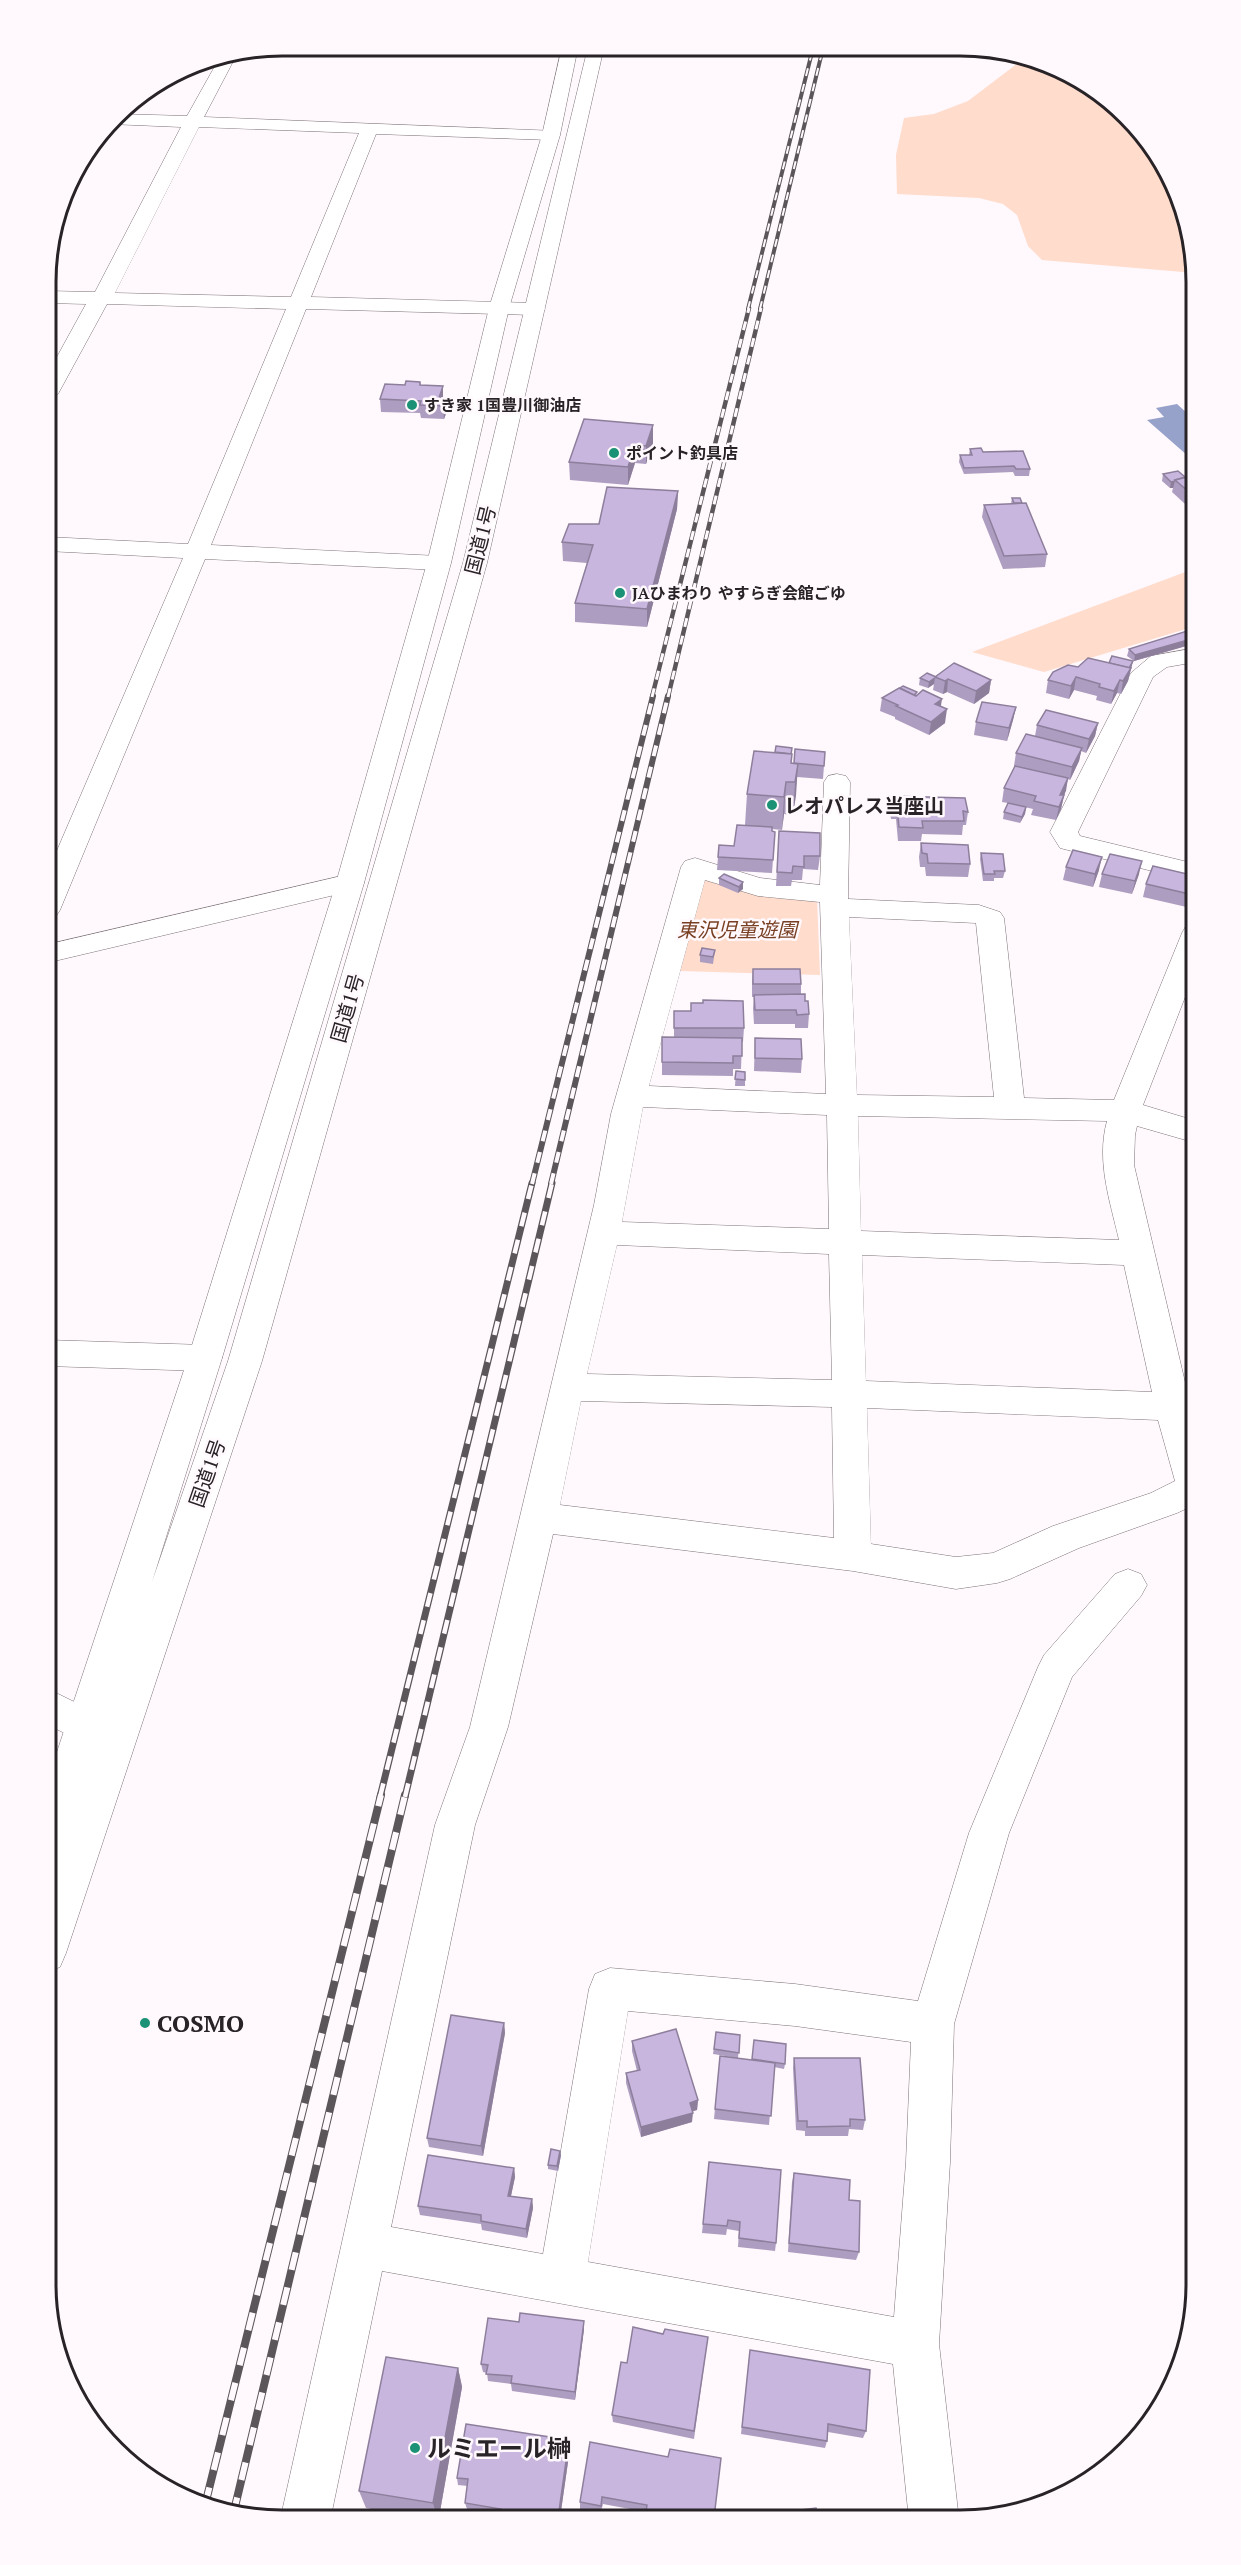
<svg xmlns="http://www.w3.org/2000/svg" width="1241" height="2565" font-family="'PT Serif','Noto Sans JP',serif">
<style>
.green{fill:#ffdccc}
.water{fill:#96a2ca}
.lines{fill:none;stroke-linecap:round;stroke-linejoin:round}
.street-casing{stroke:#7c7278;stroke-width:1}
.highway-casing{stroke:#7c7278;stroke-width:1}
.street{fill:#fff;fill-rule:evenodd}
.highway{fill:#fff;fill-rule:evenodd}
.rail-far4-casing{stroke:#5b5659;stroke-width:4}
.rail-far3-casing{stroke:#5b5659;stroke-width:4.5}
.rail-far2-casing{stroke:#5b5659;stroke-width:6}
.rail-far1-casing{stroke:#5b5659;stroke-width:7}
.rail-casing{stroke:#5b5659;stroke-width:8}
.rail-far4{stroke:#fff8fc;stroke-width:2;stroke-dasharray:8;stroke-linecap:butt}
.rail-far3{stroke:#fff8fc;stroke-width:3;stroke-dasharray:9;stroke-linecap:butt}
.rail-far2{stroke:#fff8fc;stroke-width:4;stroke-dasharray:11;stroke-linecap:butt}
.rail-far1{stroke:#fff8fc;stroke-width:4.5;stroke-dasharray:14;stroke-linecap:butt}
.rail{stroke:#fff8fc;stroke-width:6;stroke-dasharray:18;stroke-linecap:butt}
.wall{fill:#ad9dc0}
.shaded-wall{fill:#8d7f9c}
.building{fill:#c9b6df;stroke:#8d7f9c;stroke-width:1.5}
.poi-dot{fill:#1b9175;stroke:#fff8fc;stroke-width:2}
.labels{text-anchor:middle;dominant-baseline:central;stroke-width:5;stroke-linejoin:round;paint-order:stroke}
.far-poi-label{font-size:16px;font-weight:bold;fill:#282326;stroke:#fff8fc;text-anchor:start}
.street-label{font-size:20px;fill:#282326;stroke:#fff8fc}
.poi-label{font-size:20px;font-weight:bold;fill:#282326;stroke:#fff8fc;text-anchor:start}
.park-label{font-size:20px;font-style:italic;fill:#783f22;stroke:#fff8fc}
.near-poi-label{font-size:24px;font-weight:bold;fill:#282326;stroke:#fff8fc;text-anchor:start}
.rim{fill:none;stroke:#282326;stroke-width:3}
</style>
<rect width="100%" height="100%" fill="#fff8fc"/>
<g class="green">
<path d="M1026,57L1064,69L1116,104L1156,150L1188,220L1195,273L1042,260L1028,246L1017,215L1003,204L979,198L897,194L896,155L904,118L934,114L968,101Z"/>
<path d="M1196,568V626L1044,672L972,652Z"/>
<path d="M706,875L817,899L820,975L680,971Z"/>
</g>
<path class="water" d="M1177,404L1188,414L1196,413V463L1147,420L1164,417L1156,408Z"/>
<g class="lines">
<g class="street-casing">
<g id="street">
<path d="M237,54L204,117L557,131L560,135L557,139L551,140L376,134L311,297L535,303L542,305L545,309L542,313L535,315L306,309L211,545L439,556L447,558L451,563L447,568L439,570L205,559L60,910L56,916L46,919V876L183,558L47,551V537L188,544L286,309L107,304L58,394L54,398L47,400V375L86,304L47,303V291L95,292L181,127L110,124L118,114L187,116L220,57ZM199,127L359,133L291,297L115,293Z"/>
<path d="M1196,648V662L1167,667L1153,677L1078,832L1080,836L1196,864V882L1060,848L1050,832L1131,673L1151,656Z"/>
<path d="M837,774L846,776L850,782L848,899L979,905L1000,912L1004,918L1024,1098L1114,1100L1182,933L1186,926L1196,924V969L1143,1105L1196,1121V1143L1137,1126L1135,1135L1134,1165L1196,1429V1504L1177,1513L1079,1548L1010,1579L997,1583L956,1589L853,1571L553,1534L508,1727L475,1825L391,2227L543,2254L589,1989L595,1974L610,1968L795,1984L918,2001L969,1833L1038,1667L1044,1655L1115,1574L1128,1569L1141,1574L1147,1585L1141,1596L1072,1677L1009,1833L954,2024L950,2162L939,2344L959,2520H909L893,2364L382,2271L331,2516H281L435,1825L470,1727L594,1205L611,1114L681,867L685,861L695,858L760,878L820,885L824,782L828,776ZM705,880L758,896L820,902L826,1094L649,1086ZM849,917L976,923L994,1097L857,1095ZM643,1107L827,1115L829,1229L622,1222ZM858,1116L1107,1121C1096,1161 1110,1201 1119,1240L861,1231ZM617,1245L829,1254L832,1380L587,1374ZM862,1255L1124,1265L1152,1392L866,1381ZM581,1401L832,1407L834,1538L560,1505ZM867,1408L1158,1420L1175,1481L1151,1493L1053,1526L993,1553L956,1557L871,1544ZM628,2011L795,2026L911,2042L906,2162L894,2317L588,2262Z"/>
<path d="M350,874L360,877L364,883L360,889L46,963V945Z"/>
<path d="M46,1340L205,1345L217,1349L222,1358L217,1367L205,1371L46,1366Z"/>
<path d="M46,1688L101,1715L106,1727L101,1739L87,1744L46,1724Z"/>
</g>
</g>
<g class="highway-casing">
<path id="highway" d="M562,47H578L560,135L509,308L451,563L364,883L222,1358L152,1582L228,1361L463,563L588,47H604L487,563L262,1361L66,1953L60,1967L45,1973V1891L56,1859L45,1864V1788L188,1358L336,883L427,563L489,308L542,135Z"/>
</g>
<use href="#street" class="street"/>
<use href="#highway" class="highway"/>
<g class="rail-far4-casing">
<g id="rail-far4">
<path d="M748,309L813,48"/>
<path d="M760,309L823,48"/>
</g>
</g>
<g class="rail-far3-casing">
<g id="rail-far3">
<path d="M652,697L749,308"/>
<path d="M668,697L761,308"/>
</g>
</g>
<g class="rail-far2-casing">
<g id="rail-far2">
<path d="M532,1184L653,696"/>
<path d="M551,1184L668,696"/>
</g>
</g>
<g class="rail-far1-casing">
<g id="rail-far1">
<path d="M380,1797L532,1183"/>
<path d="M405,1797L552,1183"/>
</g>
</g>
<g class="rail-casing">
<g id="rail">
<path d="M205,2505L381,1795"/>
<path d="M233,2515L405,1795"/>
</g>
</g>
<use href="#rail-far4" class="rail-far4"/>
<use href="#rail-far3" class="rail-far3"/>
<use href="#rail-far2" class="rail-far2"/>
<use href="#rail-far1" class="rail-far1"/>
<use href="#rail" class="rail"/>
</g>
<g class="wall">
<path d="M420,382L421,385L443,399H446L447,411L444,419L421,418L420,413L381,412L380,399L405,385Z"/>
<path d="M653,425V443L646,464L635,463L628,485L570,480L569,462Z"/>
<path d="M970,449L983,452L1030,469L1029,476H1015L1013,472L964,474L959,462L960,455H969Z"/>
<path d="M1163,474L1196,479V514L1172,492L1173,488H1170L1162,481Z"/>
<path d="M678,491L677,509L647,627L575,622V603L587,563L563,561L562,542L599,524Z"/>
<path d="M1012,498L1022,503L1047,554L1045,567L1003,569L982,517L984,505L1011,504Z"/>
<path d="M1195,638L1193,644L1134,661L1127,656L1129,649Z"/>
<path d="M1133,661L1128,681L1121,694L1117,693L1111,704L1096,700L1097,696L1074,690L1069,699L1046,693L1048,680L1078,667L1109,663Z"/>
<path d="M935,676L991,680L989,693L974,704L947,692L943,694L933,690L934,684L928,688L919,685L920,678Z"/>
<path d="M917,692L916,696L941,707L945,723L929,735L895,719V717L880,711L882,698Z"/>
<path d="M1016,707L1013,720L1007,741L974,735L976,722Z"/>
<path d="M1098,723L1095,736L1086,753L1081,751L1079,761L1070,780L1068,779L1061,809L1056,820L1031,815L1033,809L1012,804L1026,807L1025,814L1020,823L1003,819L1004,812L1008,803L1002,802L1004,788L1015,766H1014L1016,753L1035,736L1037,725Z"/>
<path d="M792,748L791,763H794L825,752L823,779L797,777L793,815L784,814L782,830L772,829V831L775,832L772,873L717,870L718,857L734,846L745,825L747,794L775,752Z"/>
<path d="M891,796L968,812L966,825H963L962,835L922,834L921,841H898L896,819H891L889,809Z"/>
<path d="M779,831L820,856L818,870L803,869L802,880H792L791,886H776Z"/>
<path d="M921,843L970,864L968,877L926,876L925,867H920L919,857Z"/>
<path d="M981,853L1005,871L1003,878H994V881H983L980,859Z"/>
<path d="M1066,867L1099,870L1093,887L1063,880Z"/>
<path d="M1102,874H1139L1132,894L1099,887Z"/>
<path d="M1196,876V893L1191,908L1143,897L1146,884Z"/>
<path d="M719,878L743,882V889L738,893L719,885Z"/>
<path d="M715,950L713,964L700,962V955Z"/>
<path d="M753,969L801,984V994L805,1001L809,1014L808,1028H795V1024H754L753,1008L754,997H752V982Z"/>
<path d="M674,1011L744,1028L743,1042H742L741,1069H733V1076L662,1075V1037H674Z"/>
<path d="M755,1038L802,1059L801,1073L754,1071Z"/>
<path d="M736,1071L745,1080V1086H735Z"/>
<path d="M504,2023L505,2033L483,2156L429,2147L427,2138Z"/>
<path d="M716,2032L740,2035L738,2058L785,2064L784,2069L774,2067L769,2125L714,2119L720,2056L732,2057L713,2054Z"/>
<path d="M632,2041L698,2100L697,2110L692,2111V2122L641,2137L626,2083V2073L637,2071L632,2051Z"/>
<path d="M794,2058L865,2120L863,2130L849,2129L848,2136H805V2131L796,2130L793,2068Z"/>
<path d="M561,2155L558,2171L548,2169V2165Z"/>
<path d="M709,2162L776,2243L775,2251L738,2247L739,2231L727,2229L726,2235L702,2233Z"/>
<path d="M514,2168L515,2177L511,2196L532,2199L533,2208L527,2238L482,2230L481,2224L420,2215L418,2206Z"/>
<path d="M794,2173L849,2200L859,2252L856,2260L788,2252L792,2182Z"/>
<path d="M519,2322L584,2329L575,2400L512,2391L511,2384L488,2381L487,2373L483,2372L481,2364Z"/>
<path d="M663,2334L708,2337L694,2439L613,2422L612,2415L627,2363Z"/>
<path d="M749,2358L866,2431L863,2438L828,2432L827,2441L825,2448L741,2434Z"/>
<path d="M458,2368L462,2387L439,2517H416L366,2508L359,2491Z"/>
<path d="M590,2442L714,2518L646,2512L603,2504L601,2512L580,2509V2502Z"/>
<path d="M570,2448L560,2518L500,2517V2516L467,2509L465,2503L468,2486L458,2485L457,2478Z"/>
</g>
<g class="shaded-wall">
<path d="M443,386V398H439Z"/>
<path d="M446,399L447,411L444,419L443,406Z"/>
<path d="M653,425V443L646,464V446Z"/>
<path d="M635,445V463L628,485V467Z"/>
<path d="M1175,481L1173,488H1170L1171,482Z"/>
<path d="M678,491L677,509L647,627V609Z"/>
<path d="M1195,638L1193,644L1134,661L1135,655Z"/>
<path d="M1133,661L1128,681L1121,694L1123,681L1127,672Z"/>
<path d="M935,677L934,684L928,688L929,682Z"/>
<path d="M1076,677L1074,690L1069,699L1071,686Z"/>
<path d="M948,679L947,692L943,694L945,681Z"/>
<path d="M991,680L989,693L974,704L976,691Z"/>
<path d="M1120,680L1117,693L1111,704L1114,691Z"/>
<path d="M942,699L940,712L935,704Z"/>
<path d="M1016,707L1013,720L1007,741L1009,728Z"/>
<path d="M947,709L945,723L929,735L931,722Z"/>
<path d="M1098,723L1095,736L1086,753L1089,739Z"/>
<path d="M1082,748L1079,761L1070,780L1072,767Z"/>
<path d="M798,764L796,796L793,815L795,782Z"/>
<path d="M1068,778L1066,791L1058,808L1060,795Z"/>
<path d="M786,782L784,814L782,830L784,797Z"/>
<path d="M1064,795L1061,809L1056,820L1059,807Z"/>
<path d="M1026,807L1025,814L1020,823L1022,817Z"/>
<path d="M1102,857L1099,870L1093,887L1095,874Z"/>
<path d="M1142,861L1139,874L1132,894L1135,881Z"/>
<path d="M743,882V889L738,893L739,887Z"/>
<path d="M504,2023L505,2033L483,2156L481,2146Z"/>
<path d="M698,2100L697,2110L690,2112V2103Z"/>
<path d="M693,2113L692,2122L641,2137V2127Z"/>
<path d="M560,2151L561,2155L558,2171L557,2166Z"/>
<path d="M514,2168L515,2177L509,2205L508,2196Z"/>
<path d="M532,2199L533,2208L527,2238L526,2229Z"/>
<path d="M584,2321V2329L575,2400V2392Z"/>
<path d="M458,2368L462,2387L439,2517H437L433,2503Z"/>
<path d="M569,2440L570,2448L560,2518H558Z"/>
</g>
<g class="building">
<path d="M406,381L420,382V385L443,386L439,398L446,399L443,406L420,405L421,401L380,399L385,384L405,385Z"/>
<path d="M584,419L653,425L646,446L635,445L628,467L569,462Z"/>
<path d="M981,448L983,452L1023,451L1030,469H1016L1014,466L964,468L960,455H972L970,449Z"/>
<path d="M1178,471L1185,477L1175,480V481L1171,482L1163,474Z"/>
<path d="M1192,476L1196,479V498L1175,480Z"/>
<path d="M607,487L678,491L647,609L575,603L593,545L562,542L569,524H599Z"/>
<path d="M1012,498H1020L1022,503H1014Z"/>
<path d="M1026,503L1047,554L1004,556L984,505Z"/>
<path d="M1187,631L1195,638L1135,655L1129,649Z"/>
<path d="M1112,656L1133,661L1129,668L1109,663Z"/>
<path d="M1088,658L1131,668L1123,681L1120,680L1114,691L1099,687L1100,684L1076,677L1071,686L1048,680L1053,672L1068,665L1078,667Z"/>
<path d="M954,663L991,680L976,691L948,679L945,681L935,677Z"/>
<path d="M927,673L936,677L929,682L920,678Z"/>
<path d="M903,686L917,692L914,695L900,688Z"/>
<path d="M899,688L916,696L923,690L942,699L935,704L947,709L931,722L896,706L898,705L882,698Z"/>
<path d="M982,702L1016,707L1009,728L976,722Z"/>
<path d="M1046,710L1098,723L1089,739L1037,725Z"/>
<path d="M1026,734L1082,748L1072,767L1016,753Z"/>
<path d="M776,746L792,748L791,754L775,752Z"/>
<path d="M795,749L825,752L824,766L794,763Z"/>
<path d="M754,751L792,754L791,763L798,764L795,782H786L784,797L747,794Z"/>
<path d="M1015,766L1068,778L1060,795H1064L1059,807L1034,801L1036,796L1004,788Z"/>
<path d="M891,796L965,798L968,812L963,811L964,821H922L923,828L899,827L897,806H892Z"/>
<path d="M1008,803L1026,807L1022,817L1004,812Z"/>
<path d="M737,825L772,827V831L775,832L773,860L718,857L719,845L734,846Z"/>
<path d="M779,831L820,833V856H804V867L793,866L792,873L777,872Z"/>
<path d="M921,843L968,845L970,864L928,863L927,854L922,853Z"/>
<path d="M1073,850L1102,857L1095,874L1066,867Z"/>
<path d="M981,853L1003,854L1005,871H994L995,874H984Z"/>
<path d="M1110,854L1142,861L1135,881L1102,874Z"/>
<path d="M1153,866L1196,876V889L1194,895L1146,884Z"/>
<path d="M724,874L743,882L739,887L719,878Z"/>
<path d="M702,948L715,950L713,957L700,955Z"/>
<path d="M753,969H800L801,984H753Z"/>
<path d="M805,994V1001H808L809,1014L797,1015L796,1010H755L754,995Z"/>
<path d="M703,1000L743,1001L744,1028H674V1011H691V1003H703Z"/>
<path d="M662,1037L742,1038V1056H733V1063L662,1062Z"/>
<path d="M755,1038L801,1039L802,1059L755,1058Z"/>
<path d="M736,1071L745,1072V1080L735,1079Z"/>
<path d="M451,2015L504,2023L481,2146L427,2138Z"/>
<path d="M676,2029L698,2100L690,2103L693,2113L641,2127L626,2073L640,2070L632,2041Z"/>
<path d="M716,2032L740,2035L739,2053L714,2049Z"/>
<path d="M754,2040L786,2044L785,2064L752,2059Z"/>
<path d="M720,2056L775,2063L771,2116L715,2109Z"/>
<path d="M794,2058H860L865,2120L850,2119V2126L807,2127V2121H798Z"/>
<path d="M551,2149L560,2151L557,2166L548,2165Z"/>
<path d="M428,2155L514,2168L508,2196L532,2199L526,2229L481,2221V2215L418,2206Z"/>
<path d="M709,2162L781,2170L776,2243L739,2238L740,2222L728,2220L727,2226L703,2224Z"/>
<path d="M794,2173L850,2180L849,2200L860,2201L859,2252L789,2243Z"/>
<path d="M520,2313L584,2321L575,2392L511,2383L512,2376L486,2374L488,2365L481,2364L488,2318L519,2322Z"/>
<path d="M633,2327L663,2334L665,2329L708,2337L694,2431L612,2415L621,2362L627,2363Z"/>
<path d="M750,2350L870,2370L866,2431L828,2424L827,2441L742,2427Z"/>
<path d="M386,2357L458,2368L433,2503L359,2491Z"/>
<path d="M466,2424L569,2440L558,2518L509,2517L500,2516L501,2509L465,2503L468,2479L457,2478Z"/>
<path d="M590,2442L668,2457L670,2449L721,2458L714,2518H645L647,2505L602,2497L601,2506L580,2502Z"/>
<path d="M816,2508L818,2519H795L793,2511Z"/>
</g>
<g class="poi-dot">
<circle cx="412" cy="405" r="6"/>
<circle cx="614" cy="453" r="6"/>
<circle cx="620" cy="593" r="6"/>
<circle cx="772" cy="805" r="6"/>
<circle cx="145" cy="2023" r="6"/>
<circle cx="415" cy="2448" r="6"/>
</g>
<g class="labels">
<g class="far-poi-label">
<text x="424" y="405">すき家 1国豊川御油店</text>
<text x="626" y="453">ポイント釣具店</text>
<text x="632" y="593">JAひまわり やすらぎ会館ごゆ</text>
</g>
<g class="street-label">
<text transform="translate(480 540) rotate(-76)">国道1号</text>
<text transform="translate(347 1008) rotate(-74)">国道1号</text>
<text transform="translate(207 1473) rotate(-71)">国道1号</text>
</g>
<g class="poi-label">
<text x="784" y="805">レオパレス当座山</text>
</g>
<g class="park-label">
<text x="737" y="929">東沢児童遊園</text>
</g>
<g class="near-poi-label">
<text x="157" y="2023">COSMO</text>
<text x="427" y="2448">ルミエール榊</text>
</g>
</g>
<path d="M0 0H1241V2565H0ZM282 56H960A226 226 0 0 1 1186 282V2284A226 226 0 0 1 960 2510H282A226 226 0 0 1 56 2284V282A226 226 0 0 1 282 56Z" fill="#fff8fc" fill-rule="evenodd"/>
<path class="rim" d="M282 56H960A226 226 0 0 1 1186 282V2284A226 226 0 0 1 960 2510H282A226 226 0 0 1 56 2284V282A226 226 0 0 1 282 56Z"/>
</svg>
